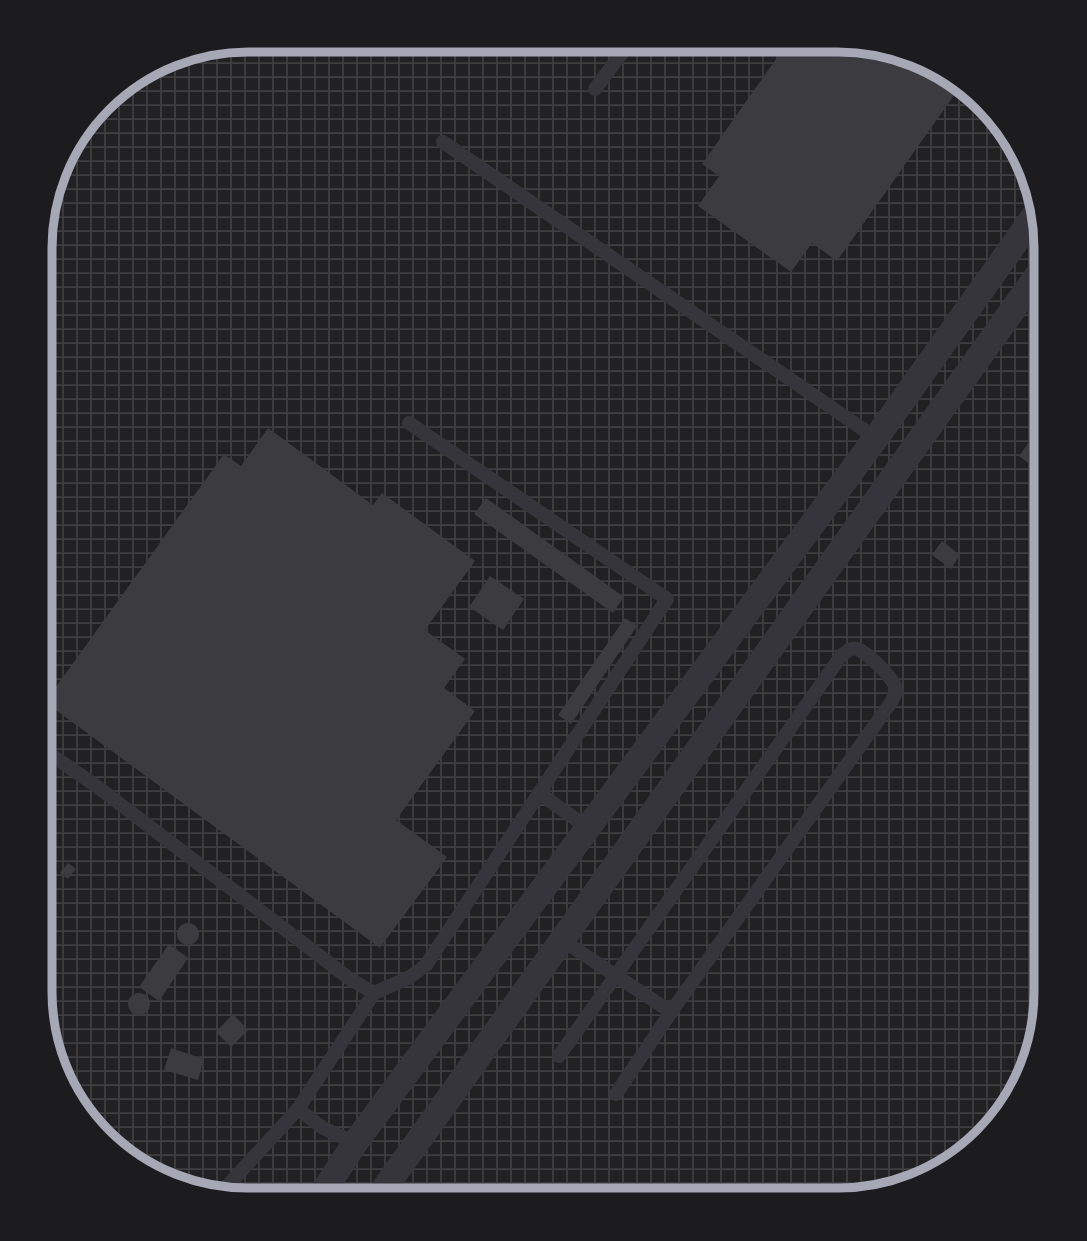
<svg xmlns="http://www.w3.org/2000/svg" width="1087" height="1241" font-family="'Roboto Condensed',sans-serif">
<style>
.industrial{fill:url(#industrial-grid)}
.building{fill:#3c3c40}
.lines{fill:none;stroke-linecap:round;stroke-linejoin:round}
.service{stroke:#35353b;stroke-width:14}
.minor{stroke:#35353b;stroke-width:26}
.rim{fill:none;stroke:#a6a8b6;stroke-width:9}
</style>
<defs>
<pattern id="industrial-grid" width="8" height="8" patternUnits="userSpaceOnUse" patternTransform="scale(1.75)"><rect width="8" height="8" fill="#212023"/><path d="M0 4h8M4 0v8" fill="none" stroke="#3e3e41"/></pattern>
</defs>
<rect width="100%" height="100%" fill="#151416"/>
<path class="industrial" d="M249,40L866,42L954,75L1019,144L1047,248L1046,1006L1019,1097L943,1173L851,1200H235L144,1173L68,1097L40,993L44,209L68,145L112,92L181,51Z"/>
<g class="building">
<path d="M788,42H866L954,75L962,84L837,261L812,243L791,272L698,206L719,176L702,164Z"/>
<path d="M1047,417V454L1036,469L1019,456Z"/>
<path d="M268,428L373,505L382,493L475,561L425,630L465,659L444,688L475,711L396,820L447,857L380,948L45,702L224,454L241,466Z"/>
<path d="M486,498L624,597L613,613L474,514Z"/>
<path d="M942,541L960,555L951,569L932,555Z"/>
<path d="M490,576L524,599L503,630L469,607Z"/>
<path d="M625,618L637,626L571,724L558,715Z"/>
<path d="M68,863L76,869L68,879L60,873Z"/>
<circle cx="188" cy="934" r="11"/>
<path d="M169,944L188,958L159,1001L139,987Z"/>
<circle cx="139" cy="1004" r="11"/>
<path d="M233,1014L248,1030L231,1047L216,1032Z"/>
<path d="M171,1048L204,1059L198,1080L164,1070Z"/>
</g>
<g class="lines">
<g class="service">
<path d="M595,89L631,41"/>
<path d="M443,142L876,438"/>
<path d="M1047,486L1043,477L1047,468"/>
<path d="M41,748L95,785L350,979L374,993L410,977L426,965L667,599L409,423"/>
<path d="M539,793L588,828"/>
<path d="M562,940L671,1012"/>
<path d="M559,1056L841,656C846,652 850,647 857,649C866,652 896,679 896,690C896,694 893,697 892,701L671,1012L616,1094"/>
<path d="M298,1109L323,1128L355,1143"/>
<path d="M219,1195L298,1109L374,993"/>
</g>
<g class="minor">
<path d="M318,1200L355,1143L876,438L1037,212"/>
<path d="M376,1200L1047,262"/>
</g>
</g>
<path d="M0 0H1087V1241H0ZM248 52H838A196 196 0 0 1 1034 248V992A196 196 0 0 1 838 1188H248A196 196 0 0 1 52 992V248A196 196 0 0 1 248 52Z" fill="#1c1b1e" fill-rule="evenodd"/>
<path class="rim" d="M248 52H838A196 196 0 0 1 1034 248V992A196 196 0 0 1 838 1188H248A196 196 0 0 1 52 992V248A196 196 0 0 1 248 52Z"/>
</svg>
